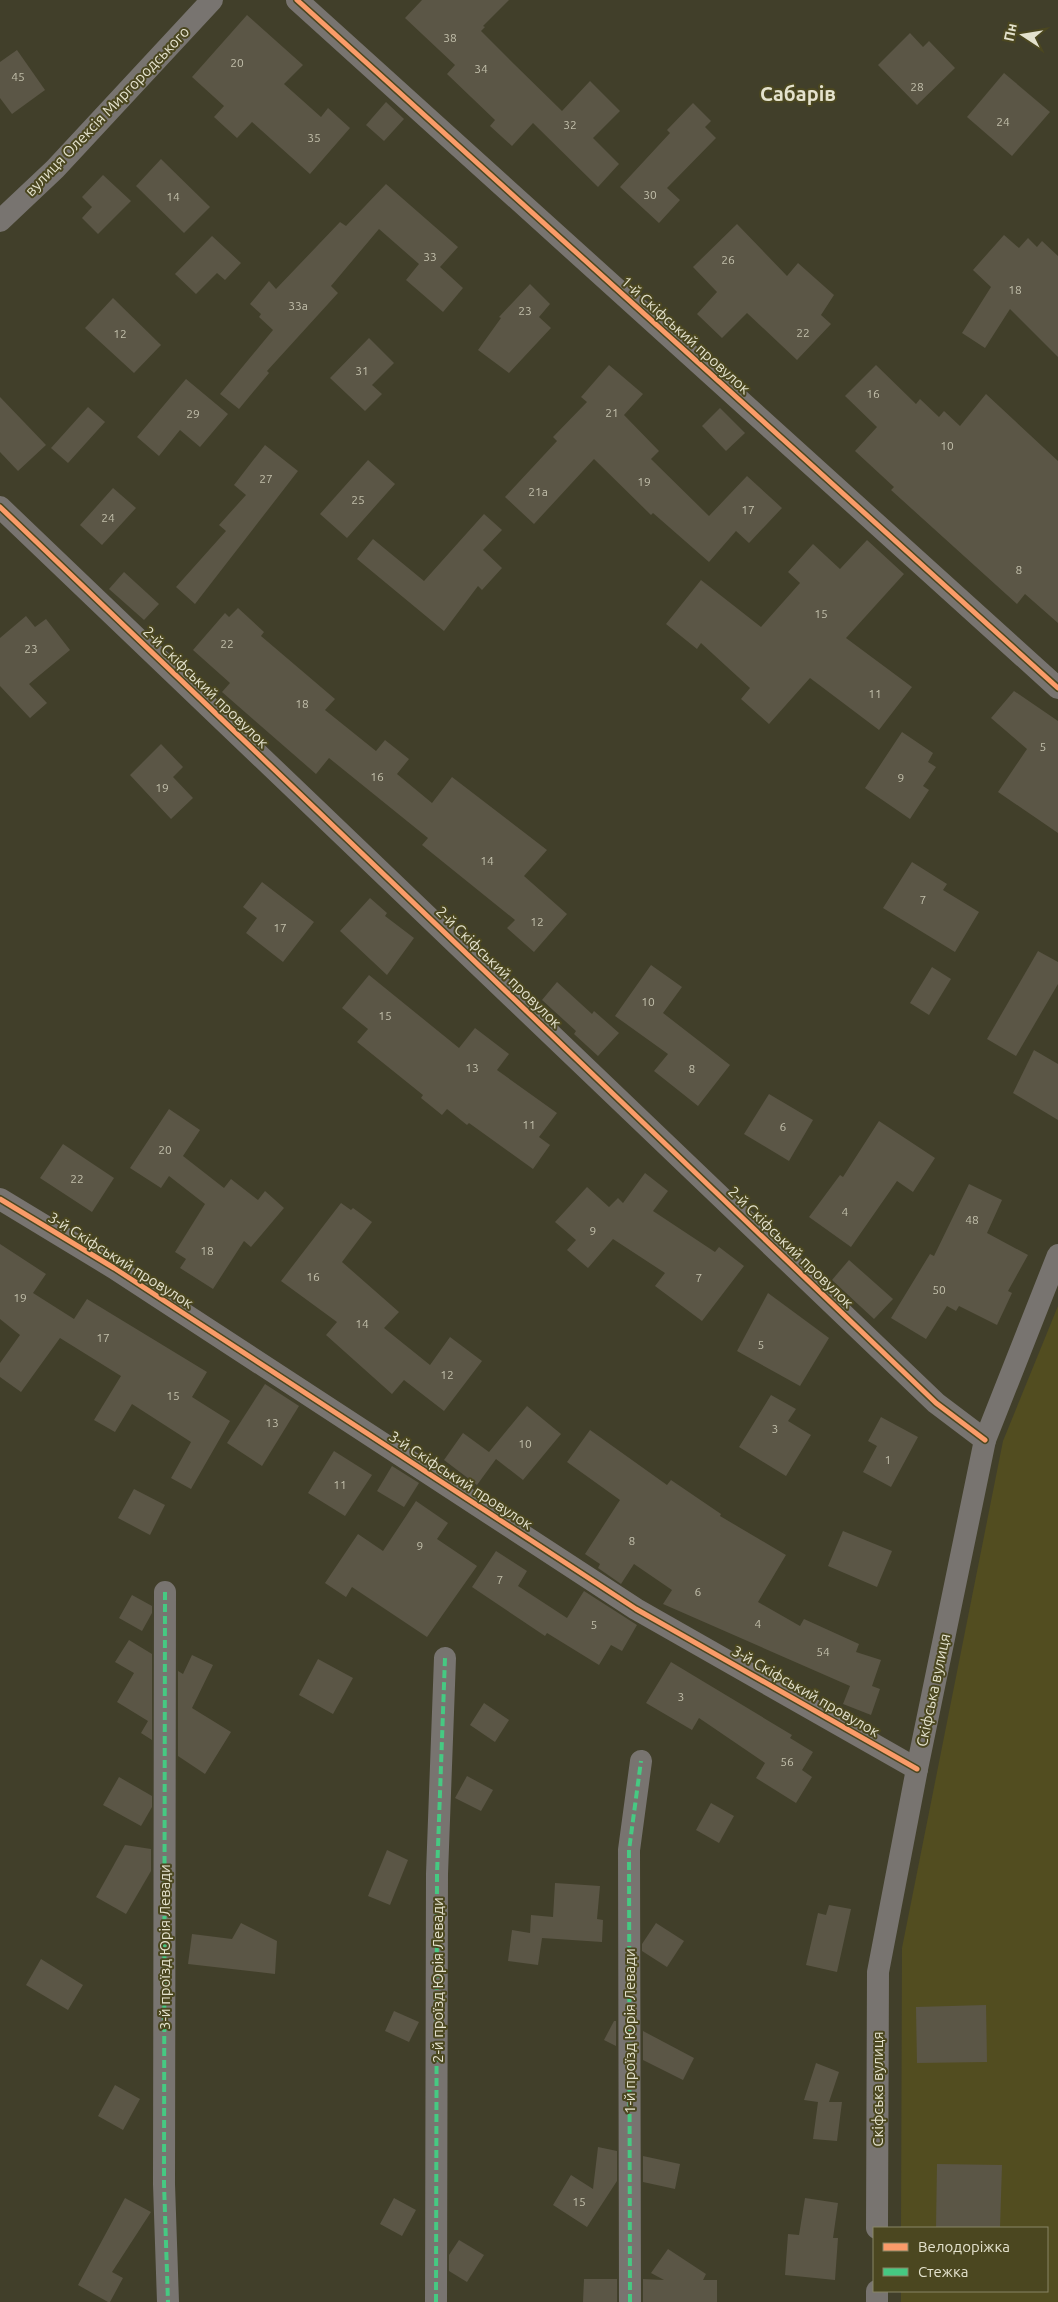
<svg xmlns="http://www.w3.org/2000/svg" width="1058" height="2302" font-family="Ubuntu,sans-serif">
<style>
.built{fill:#524d20}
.building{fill:#5b5646}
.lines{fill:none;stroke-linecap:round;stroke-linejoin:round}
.minor{stroke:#787470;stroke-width:22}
.quiet{stroke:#46c982;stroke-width:4;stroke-dasharray:8 4;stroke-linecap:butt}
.cycleway-casing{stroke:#4b4720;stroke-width:8}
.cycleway{stroke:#fa9b69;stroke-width:5}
.labels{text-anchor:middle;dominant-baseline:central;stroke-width:4;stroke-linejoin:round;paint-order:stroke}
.number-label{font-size:12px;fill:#c2bfab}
.street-label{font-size:15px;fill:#e4e2cd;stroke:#4b4720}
.district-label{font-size:20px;font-weight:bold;fill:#e4e2cd;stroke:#4b4720}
</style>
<rect width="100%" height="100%" fill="#413f2a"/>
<path class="built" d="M1058,1306V2302H901V2291H1047V2228H901L902,1948L1003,1441Z"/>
<g class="building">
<path d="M422,0H509L483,26L485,27L481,31L514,64L562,111L590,81L620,111L593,138L619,164L598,187L533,123L512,146L490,126L495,120L447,74L455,65L405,18Z"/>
<path d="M247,15L303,65L284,84L321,117L328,108L350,128L310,174L252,122L237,138L214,117L224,106L192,77Z"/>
<path d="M910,33L923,47L929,41L955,68L917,105L878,65Z"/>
<path d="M17,50L45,90L12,114L0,98V62Z"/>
<path d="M1004,73L1050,112L1012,156L967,117Z"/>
<path d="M386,102L404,119L384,141L366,125Z"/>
<path d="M693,103L711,121L705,127L716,138L667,188L680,200L659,223L620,187L670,133L667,130Z"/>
<path d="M161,159L210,207L184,233L136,186Z"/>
<path d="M103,175L131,201L98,234L82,218L92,207L82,197Z"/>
<path d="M386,184L458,247L440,267L463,288L443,312L406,280L419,264L379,229L331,286L338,293L267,371L269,373L239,409L220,394L273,330L259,317L261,314L250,304L269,281L276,289L340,222L346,226Z"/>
<path d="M737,224L787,276L798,263L834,295L821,315L831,324L797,360L747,313L722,338L697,314L717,292L693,267Z"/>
<path d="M1004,235L1019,248L1028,238L1037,247L1042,241L1058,256V357L1010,309L985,348L962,333L991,287L973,270Z"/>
<path d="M212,236L241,263L225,280L217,273L196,294L175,274Z"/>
<path d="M530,284L550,304L539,317L551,328L509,373L478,350L501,318L499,317Z"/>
<path d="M113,298L161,345L134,373L85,328Z"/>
<path d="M369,338L394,363L372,385L382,394L365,411L330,378Z"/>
<path d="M609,365L643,394L624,415L659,451L651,459L709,516L747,476L782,508L749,543L736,531L709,562L653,513L651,515L594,459L534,524L505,497L557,441L553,437L587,402L581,397Z"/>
<path d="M876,365L916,404L920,399L939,417L944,411L960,426L986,394L1058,461V623L1025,594L1017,604L891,490L894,487L855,451L877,427L845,396Z"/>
<path d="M186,379L228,414L200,447L180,430L159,456L137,437Z"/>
<path d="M0,397L46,445L18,471L0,452Z"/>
<path d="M88,407L105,422L68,463L51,448Z"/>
<path d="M720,408L745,433L726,451L702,426Z"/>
<path d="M265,445L298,471L195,604L176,587L226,531L219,525L246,495L234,485Z"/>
<path d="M368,460L395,484L347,538L320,514Z"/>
<path d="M113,488L136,508L102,545L80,525Z"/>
<path d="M484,514L502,530L483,550L502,568L482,590L478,586L444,631L357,559L373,539L424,581Z"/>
<path d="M867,540L904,574L846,638L912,687L879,730L810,678L769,724L741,699L750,688L701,643L697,649L666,624L701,580L761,627L800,583L788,572L813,544L840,569Z"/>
<path d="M124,572L159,604L144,620L109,589Z"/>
<path d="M238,608L264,632L261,636L335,699L325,710L376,751L385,740L409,759L397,774L432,803L452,777L547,850L524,876L567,914L534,952L507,928L515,920L422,845L428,838L329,758L316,774L222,692L230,683L193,650L225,613L229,617Z"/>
<path d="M26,616L35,627L46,619L70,650L29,684L47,703L30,718L0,686V638Z"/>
<path d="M1014,691L1058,721V833L998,792L1027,749L991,718Z"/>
<path d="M902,732L933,753L928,762L936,767L923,786L929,790L910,819L865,788Z"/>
<path d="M161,744L183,767L173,777L193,798L171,819L130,775Z"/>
<path d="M912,862L947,884L943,890L979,912L955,952L883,908Z"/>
<path d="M262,882L314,922L283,962L246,933L257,918L243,907Z"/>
<path d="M370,898L387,913L385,916L414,938L387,975L340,931Z"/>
<path d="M1038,951L1058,962V984L1016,1056L987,1039Z"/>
<path d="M651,965L682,987L663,1013L730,1065L698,1106L654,1071L668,1054L615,1016Z"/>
<path d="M932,967L951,979L929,1015L910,1003Z"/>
<path d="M369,975L459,1048L475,1028L509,1054L497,1070L557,1113L539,1137L550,1145L533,1169L469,1123L467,1125L447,1109L442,1115L421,1098L423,1095L357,1042L368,1029L342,1008Z"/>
<path d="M557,982L592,1014L594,1011L619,1033L598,1056L574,1034L576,1031L542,1000Z"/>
<path d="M1034,1050L1058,1064V1120L1013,1093Z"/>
<path d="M769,1094L813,1120L789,1161L744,1134Z"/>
<path d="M169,1109L200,1130L183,1156L224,1188L231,1179L258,1200L265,1191L284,1208L251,1247L244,1241L213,1289L180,1268L186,1259L175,1252L205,1204L169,1176L161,1188L130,1168Z"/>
<path d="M879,1121L935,1158L913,1192L897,1181L851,1247L809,1217L840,1175L843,1177Z"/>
<path d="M63,1144L114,1178L92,1212L40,1178Z"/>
<path d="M645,1173L668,1191L653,1211L715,1252L719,1247L744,1266L702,1321L655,1286L665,1273L613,1239L588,1268L567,1250L576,1240L555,1222L587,1187L609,1207L618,1198L623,1203Z"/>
<path d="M969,1184L1002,1200L987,1233L1028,1255L1008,1291L1012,1293L997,1325L959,1306L956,1311L947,1306L926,1339L891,1318L930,1254L934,1256Z"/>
<path d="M341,1203L351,1210L353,1208L372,1222L342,1262L399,1312L384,1328L430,1365L450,1337L482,1361L444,1411L404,1380L392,1394L326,1335L337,1322L281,1281Z"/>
<path d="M0,1244L46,1274L33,1293L74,1319L87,1299L207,1372L192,1397L230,1421L191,1489L171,1478L191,1442L132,1404L115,1432L94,1420L121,1376L60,1338L21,1392L0,1377V1363L20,1335L0,1319Z"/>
<path d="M849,1260L893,1299L874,1319L832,1280Z"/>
<path d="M768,1293L829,1338L800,1386L737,1351Z"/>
<path d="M265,1384L299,1406L262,1466L227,1443Z"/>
<path d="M771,1395L796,1409L788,1421L811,1435L786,1476L739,1447Z"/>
<path d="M527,1406L561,1434L523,1480L496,1459L477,1485L444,1460L463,1433L489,1452Z"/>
<path d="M881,1417L918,1437L891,1487L863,1472L877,1446L868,1441Z"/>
<path d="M590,1430L667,1485L671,1480L721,1514L720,1516L786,1555L758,1602L800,1626L804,1619L859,1644L856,1652L881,1660L872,1686L880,1689L871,1715L843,1704L850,1686L663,1604L672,1590L634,1564L621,1584L598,1568L600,1564L585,1554L620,1500L567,1462Z"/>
<path d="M334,1451L372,1475L345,1516L308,1493Z"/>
<path d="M392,1466L419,1483L404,1507L377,1491Z"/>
<path d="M134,1489L165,1505L150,1535L118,1518Z"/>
<path d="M416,1501L448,1523L437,1539L477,1566L427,1637L352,1587L346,1597L325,1583L358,1534L383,1551Z"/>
<path d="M843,1531L892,1551L877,1587L828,1566Z"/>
<path d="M496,1551L527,1571L518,1586L567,1618L584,1591L637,1625L622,1651L611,1645L599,1665L547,1633L545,1636L472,1587Z"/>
<path d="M132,1595L152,1606V1613L142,1631L119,1618Z"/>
<path d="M129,1640L152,1654V1740L141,1733L148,1721L117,1702L134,1673L115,1662Z"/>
<path d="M192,1655L213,1665L192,1708L231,1732L205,1774L178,1756V1671L183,1674Z"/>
<path d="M318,1659L353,1678L333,1714L299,1695Z"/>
<path d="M671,1662L792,1735L790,1738L813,1752L802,1770L812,1777L796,1803L756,1778L765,1763L699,1718L692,1730L646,1703Z"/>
<path d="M484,1703L509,1720L495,1742L470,1725Z"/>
<path d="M467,1776L493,1790L481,1811L455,1798Z"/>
<path d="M119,1777L152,1796V1807L141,1826L103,1805Z"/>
<path d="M711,1803L734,1816L719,1843L696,1830Z"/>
<path d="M125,1845L151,1849V1871L126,1914L96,1897Z"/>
<path d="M387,1850L408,1860L390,1905L368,1896Z"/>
<path d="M555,1883L600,1886L597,1919L603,1920L602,1942L542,1938L538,1965L508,1961L512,1930L530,1933L531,1915L553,1917Z"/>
<path d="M829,1905L851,1909L837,1972L806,1965L818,1913L826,1915Z"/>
<path d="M241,1923L277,1941L275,1974L188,1964L192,1934L232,1939Z"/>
<path d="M656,1923L684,1941L667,1967L642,1951V1944Z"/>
<path d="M41,1959L83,1985L68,2010L26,1985Z"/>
<path d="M986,2005L987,2062L917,2063L916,2007Z"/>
<path d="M394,2011L419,2022L409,2042L385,2031Z"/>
<path d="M614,2021H616V2046L604,2040Z"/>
<path d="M643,2031L694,2058L683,2080L643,2060Z"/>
<path d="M816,2063L839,2072L829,2102H842L837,2141L813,2139L818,2102L804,2100Z"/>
<path d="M115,2085L140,2099L123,2130L98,2116Z"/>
<path d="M598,2147L617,2151V2181L587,2227L553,2205L571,2175L593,2189Z"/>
<path d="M643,2156L680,2164L675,2189L643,2182Z"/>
<path d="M937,2164L1002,2165L1000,2228H936Z"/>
<path d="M125,2198L151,2212L112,2272L123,2278L110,2302H108L78,2285Z"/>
<path d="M394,2198L416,2210L402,2236L380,2224Z"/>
<path d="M805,2198L838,2203L833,2238H838L835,2280L785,2275L788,2234L799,2235Z"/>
<path d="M459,2240L484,2255L467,2282L449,2271V2255Z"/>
<path d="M668,2249L706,2274L703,2280H717V2302H643V2279L664,2280L651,2273Z"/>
<path d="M584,2279H617V2302H583Z"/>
</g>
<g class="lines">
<g class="minor">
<path d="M297,0L1058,688"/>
<path d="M0,221L55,169L212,0"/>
<path d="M0,507L936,1403L985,1440"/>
<path d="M0,1199L114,1268L636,1609L917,1769"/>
<path d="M165,1592L164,2184L168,2302"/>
<path d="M877,2228L878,1972L917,1769L985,1440L1058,1255"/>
<path d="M436,2302L437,1874L445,1658"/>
<path d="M630,2302L629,1850L641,1761"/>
<path d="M877,2302V2291"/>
</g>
<g class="quiet">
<path d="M165,1592L164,2184L168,2302"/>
<path d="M436,2302L437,1874L445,1658"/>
<path d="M630,2302L629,1850L641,1761"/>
</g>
<g class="cycleway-casing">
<g id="cycleway">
<path d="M297,0L1058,688"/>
<path d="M0,507L936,1403L985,1440"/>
<path d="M0,1199L114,1268L636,1609L917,1769"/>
</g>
</g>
<use href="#cycleway" class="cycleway"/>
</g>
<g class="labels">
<g class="number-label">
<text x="450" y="37">38</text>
<text x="237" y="62">20</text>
<text x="481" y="68">34</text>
<text x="18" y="76">45</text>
<text x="917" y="86">28</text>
<text x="1003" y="121">24</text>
<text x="570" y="124">32</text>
<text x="314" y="137">35</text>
<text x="650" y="194">30</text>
<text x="173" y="196">14</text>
<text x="430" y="256">33</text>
<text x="728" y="259">26</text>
<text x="1015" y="289">18</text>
<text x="298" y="305">33а</text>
<text x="525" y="310">23</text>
<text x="803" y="332">22</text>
<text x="120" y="333">12</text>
<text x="362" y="370">31</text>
<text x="873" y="393">16</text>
<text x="612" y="412">21</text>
<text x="193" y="413">29</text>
<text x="947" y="445">10</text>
<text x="266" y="478">27</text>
<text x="644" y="481">19</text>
<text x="538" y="491">21а</text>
<text x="358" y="499">25</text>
<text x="748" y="509">17</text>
<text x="108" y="517">24</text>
<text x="1019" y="569">8</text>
<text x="821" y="613">15</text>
<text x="227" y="643">22</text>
<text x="31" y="648">23</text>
<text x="875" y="693">11</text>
<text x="302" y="703">18</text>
<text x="1043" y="746">5</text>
<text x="377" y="776">16</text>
<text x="901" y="777">9</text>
<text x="162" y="787">19</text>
<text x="487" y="860">14</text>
<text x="923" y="899">7</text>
<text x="537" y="921">12</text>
<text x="280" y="927">17</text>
<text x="648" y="1001">10</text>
<text x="385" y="1015">15</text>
<text x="472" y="1067">13</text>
<text x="692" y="1068">8</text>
<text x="529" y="1124">11</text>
<text x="783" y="1126">6</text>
<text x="165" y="1149">20</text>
<text x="77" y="1178">22</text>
<text x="845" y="1211">4</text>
<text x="972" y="1219">48</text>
<text x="593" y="1230">9</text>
<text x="207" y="1250">18</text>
<text x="313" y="1276">16</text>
<text x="699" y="1277">7</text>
<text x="939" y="1289">50</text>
<text x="20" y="1297">19</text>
<text x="362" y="1323">14</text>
<text x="103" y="1337">17</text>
<text x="761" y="1344">5</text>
<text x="447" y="1374">12</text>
<text x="173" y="1395">15</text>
<text x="272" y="1422">13</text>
<text x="775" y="1428">3</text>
<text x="525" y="1443">10</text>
<text x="888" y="1459">1</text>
<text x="340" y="1484">11</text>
<text x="632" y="1540">8</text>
<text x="420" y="1545">9</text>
<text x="500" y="1579">7</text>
<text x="698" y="1591">6</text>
<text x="758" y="1623">4</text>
<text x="594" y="1624">5</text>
<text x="823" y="1651">54</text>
<text x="681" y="1696">3</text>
<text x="787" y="1761">56</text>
<text x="579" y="2201">15</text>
</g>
<g class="street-label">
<text transform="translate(107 111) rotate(-46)">вулиця Олексія Миргородського</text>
<text transform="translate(686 335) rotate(42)">1-й Скіфський провулок</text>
<text transform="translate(206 687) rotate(44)">2-й Скіфський провулок</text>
<text transform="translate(499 967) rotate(44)">2-й Скіфський провулок</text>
<text transform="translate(791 1247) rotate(44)">2-й Скіфський провулок</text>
<text transform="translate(121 1260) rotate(32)">3-й Скіфський провулок</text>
<text transform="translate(461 1480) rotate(33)">3-й Скіфський провулок</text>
<text transform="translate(933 1690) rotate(-78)">Скіфська вулиця</text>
<text transform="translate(806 1691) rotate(30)">3-й Скіфський провулок</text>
<text transform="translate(164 1947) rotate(-90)">3-й проїзд Юрія Левади</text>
<text transform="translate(437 1980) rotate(-90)">2-й проїзд Юрія Левади</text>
<text transform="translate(629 2031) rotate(-90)">1-й проїзд Юрія Левади</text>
<text transform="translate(877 2089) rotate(-90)">Скіфська вулиця</text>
</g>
<g class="district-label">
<text x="798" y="93">Сабарів</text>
</g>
</g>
<rect x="873" y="2227" width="175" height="65" fill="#4b4720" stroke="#888565"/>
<rect x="883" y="2243" width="25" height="8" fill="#fa9b69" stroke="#888565"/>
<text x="918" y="2252" font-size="15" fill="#e4e2cd">Велодоріжка</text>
<rect x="883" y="2268" width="25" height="8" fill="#46c982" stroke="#888565"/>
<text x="918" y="2277" font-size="15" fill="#e4e2cd">Стежка</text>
<g transform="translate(1023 35) rotate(282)" stroke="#4b4720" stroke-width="4" paint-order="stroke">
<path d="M0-4L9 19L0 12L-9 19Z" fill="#e4e2cd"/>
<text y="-8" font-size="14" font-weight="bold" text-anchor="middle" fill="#e4e2cd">Пн</text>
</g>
</svg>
